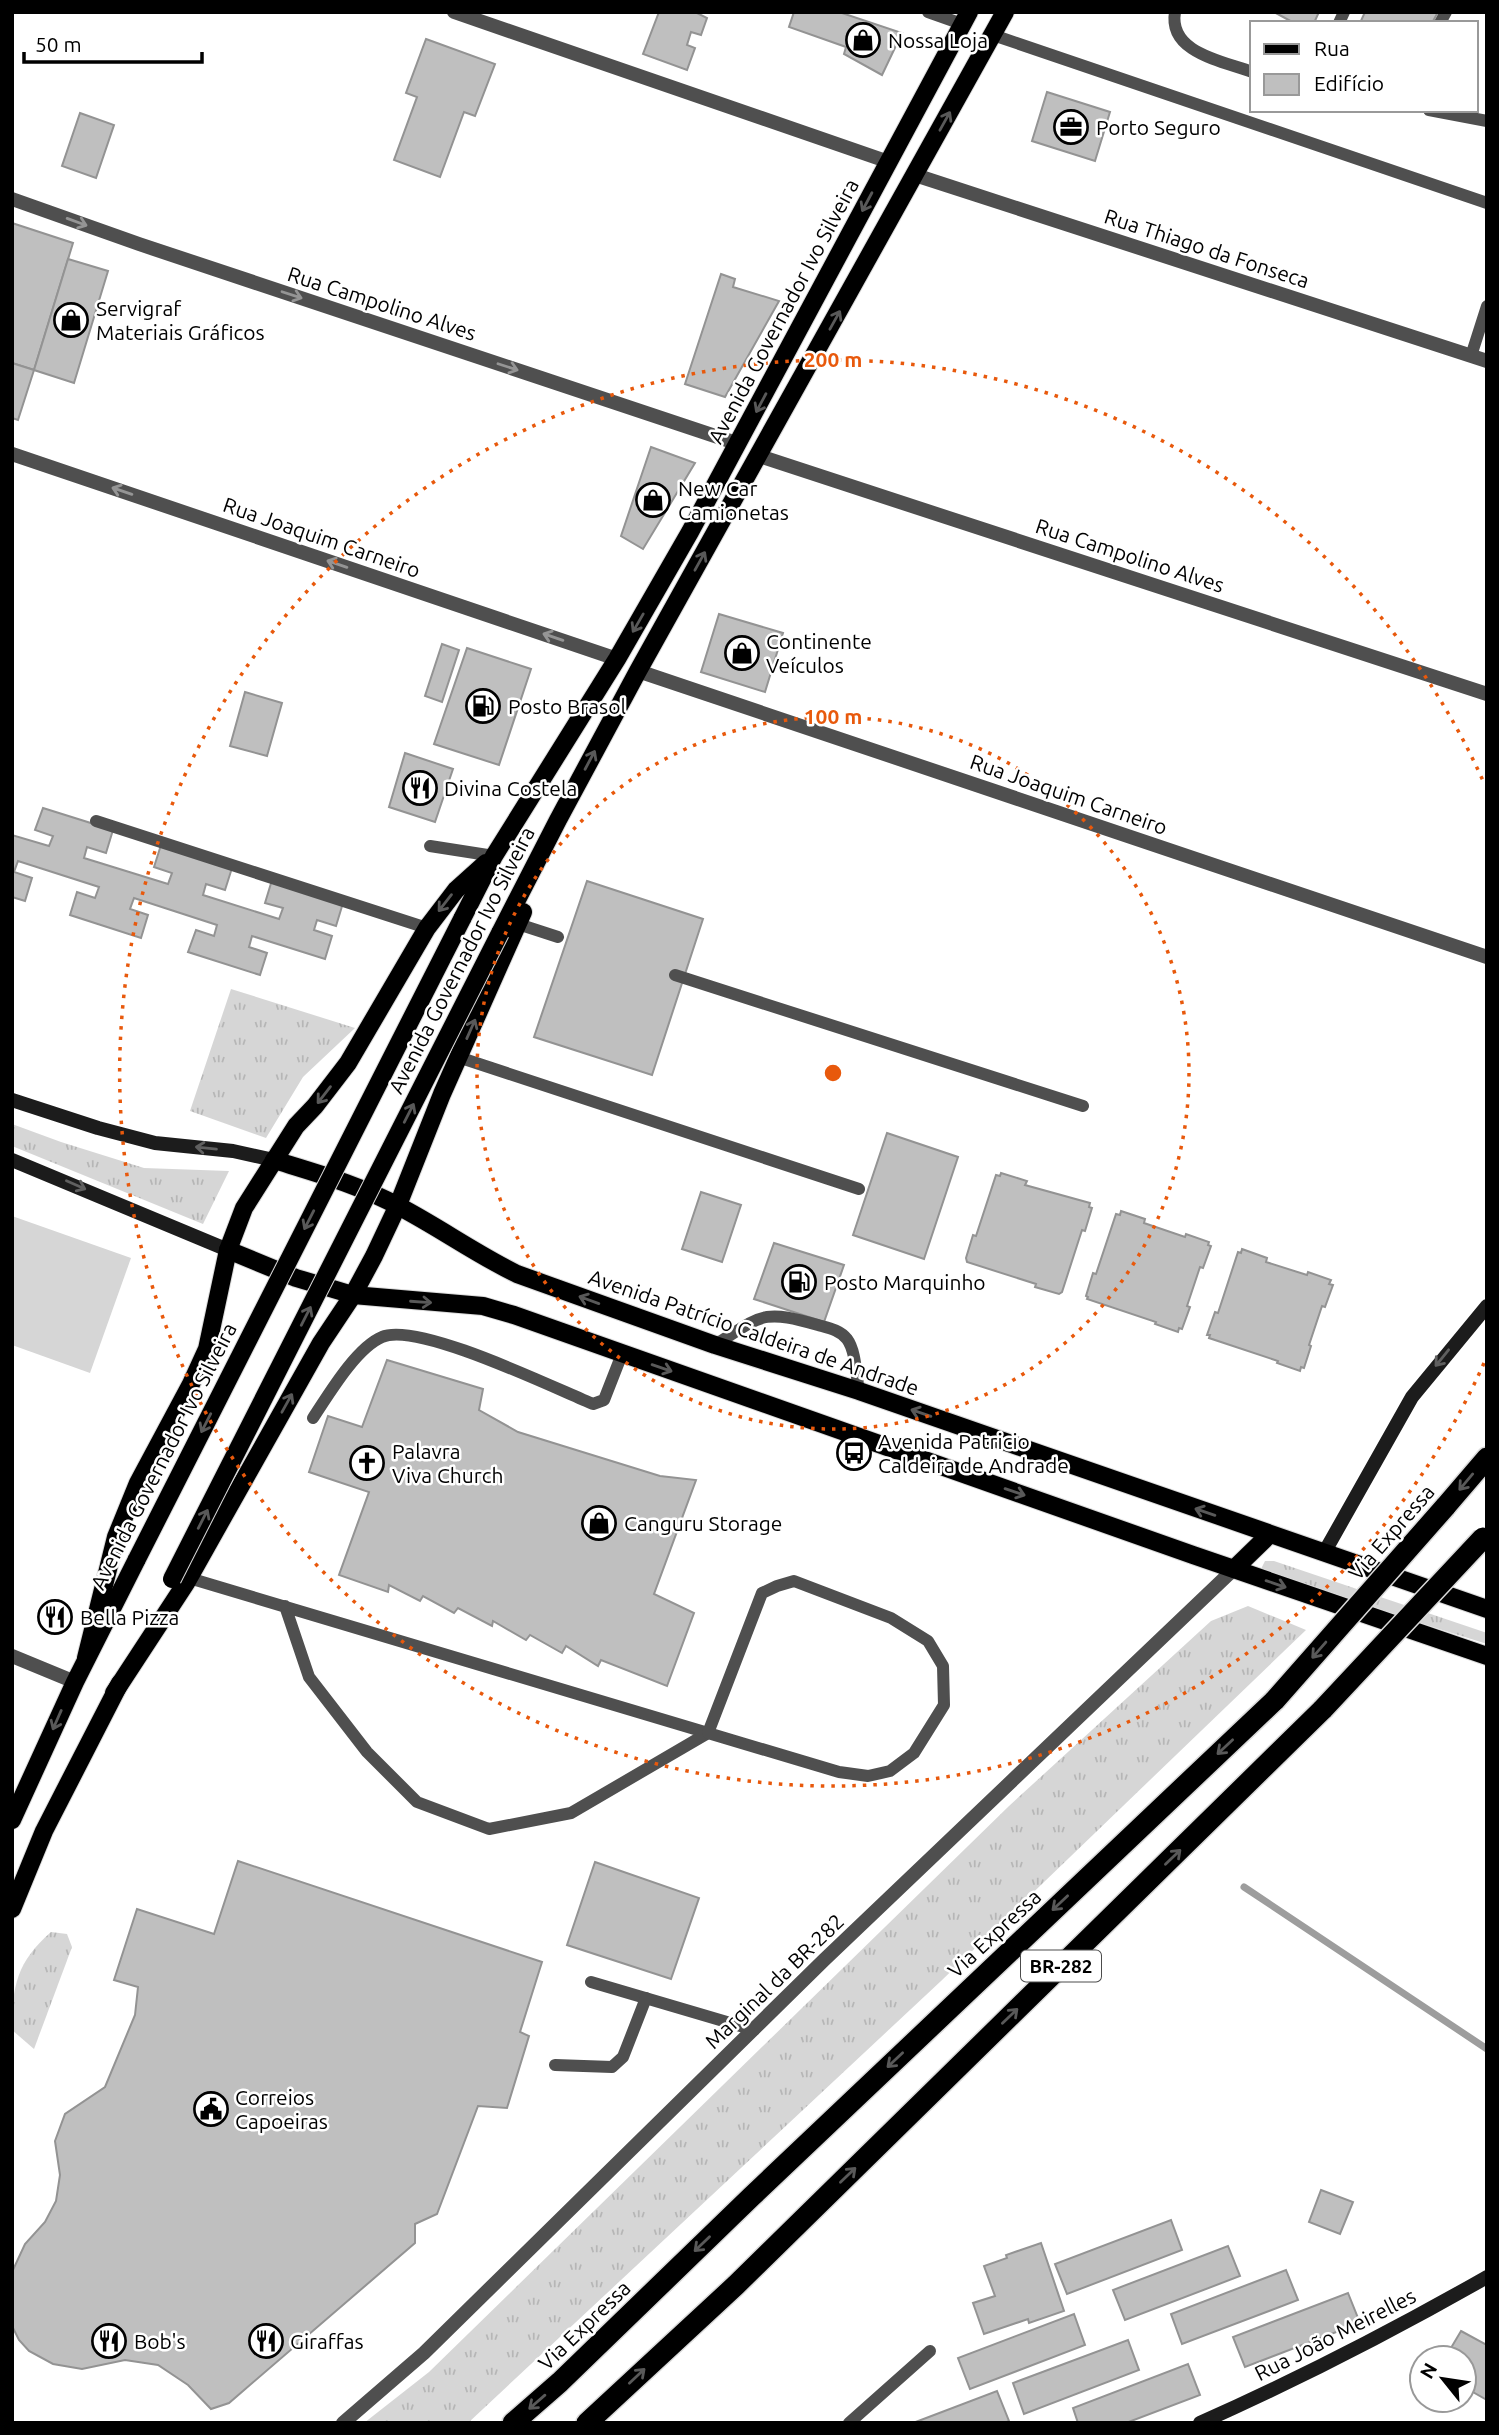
<svg xmlns="http://www.w3.org/2000/svg" width="1499" height="2435" font-family="Ubuntu,sans-serif">
<style>
.grass{fill:url(#grass-tufts)}
.pitch{fill:#d6d6d6}
.lines{fill:none;stroke-linecap:round;stroke-linejoin:round}
.stream{stroke:#9d9d9d;stroke-width:7}
.building{fill:#bfbfbf;stroke:#939393;stroke-width:2}
.primary-casing{stroke:#dbdbdb;stroke-width:20}
.motorway-casing{stroke:#dbdbdb;stroke-width:24}
.service{stroke:#4f4f4f;stroke-width:12}
.minor{stroke:#4f4f4f;stroke-width:14}
.secondary{stroke:#1c1c1c;stroke-width:14}
.primary{stroke:#000;stroke-width:18}
.motorway{stroke:#000;stroke-width:21}
.primary-bridge-casing{stroke:#dbdbdb;stroke-width:20;stroke-linecap:butt}
.motorway-bridge-casing{stroke:#dbdbdb;stroke-width:24;stroke-linecap:butt}
.primary-bridge{stroke:#000;stroke-width:18}
.motorway-bridge{stroke:#000;stroke-width:21}
.oneway{stroke:#595959}
.oneway2{stroke:#959595}
.oneway3{stroke:#606060}
.ring{fill:none;stroke:#e8590c;stroke-width:3.5;stroke-dasharray:3.5 7}
.labels{text-anchor:middle;dominant-baseline:central;stroke-width:5;stroke-linejoin:round;paint-order:stroke}
.shield{fill:#fff;stroke:#4c4c4c;stroke-width:2}
.shield-label{font-size:19px;font-weight:bold;fill:#000}
.poi-label{font-size:21px;fill:#000;stroke:#fff;text-anchor:start}
.street-label{font-size:21px;fill:#000;stroke:#fff}
.centre{fill:#e8590c;stroke:#fff;stroke-width:3.5}
.ring-label{font-size:21px;text-anchor:middle;font-weight:bold;fill:#e8590c;stroke:#fff;stroke-width:5;stroke-linejoin:round;paint-order:stroke}
</style>
<defs>
<pattern id="grass-tufts" width="24" height="20" patternUnits="userSpaceOnUse" patternTransform="scale(1.75)"><rect width="24" height="20" fill="#d6d6d6"/><path d="M3 7l-1-3M5 7V3M7 7l1-3M15 17l-1-3M17 17v-4M19 17l1-3" fill="none" stroke="#b6b6b6"/></pattern>
</defs>
<rect width="100%" height="100%" fill="#fff"/>
<g class="grass">
<path d="M231,989L355,1028L303,1077L266,1138L190,1111Z"/>
<path d="M12,1124L61,1142L144,1168L229,1171L203,1224L12,1146Z"/>
<path d="M1265,1561H1274L1487,1633V1644L1264,1574L1261,1569Z"/>
<path d="M1248,1606L1306,1630L941,1981L468,2423H364L429,2372L1009,1806L1211,1621Z"/>
<path d="M51,1932L67,1934L72,1947L34,2049L12,2030C12,1985 17,1962 51,1932Z"/>
</g>
<path class="pitch" d="M12,1216L131,1258L90,1373L12,1345Z"/>
<g class="lines">
<path class="stream" d="M1244,1887L1487,2049"/>
</g>
<g class="building">
<path d="M659,12H695L707,18L701,35L691,32L687,45L695,48L687,70L643,54Z"/>
<path d="M794,12H839L902,33L882,75L844,54L846,47L789,27Z"/>
<path d="M1274,12H1319L1314,23H1294Z"/>
<path d="M1365,12H1438L1432,23H1360Z"/>
<path d="M426,39L495,64L475,116L464,112L440,177L394,160L417,97L406,93Z"/>
<path d="M1047,92L1110,112L1095,161L1032,141Z"/>
<path d="M80,113L114,125L96,178L62,166Z"/>
<path d="M12,223L73,243L34,370L12,363Z"/>
<path d="M68,259L108,271L74,383L34,370Z"/>
<path d="M721,274L735,279L733,287L779,301L725,397L685,384Z"/>
<path d="M12,363L34,370L18,420L12,418Z"/>
<path d="M651,447L695,463L643,549L621,536Z"/>
<path d="M719,614L783,633L765,692L701,672Z"/>
<path d="M442,644L459,650L442,702L425,696Z"/>
<path d="M467,648L531,669L499,765L434,744Z"/>
<path d="M245,692L282,703L267,756L230,746Z"/>
<path d="M405,753L453,769L435,822L389,807Z"/>
<path d="M43,808L113,830L106,853L87,847L84,858L168,884L172,873L154,867L161,845L232,868L225,890L206,884L203,895L279,919L283,908L265,903L272,880L343,903L336,926L317,920L314,930L332,936L325,959L252,936L249,947L267,953L260,975L188,952L196,930L214,936L217,925L134,898L130,909L148,915L141,938L70,915L77,892L95,898L99,887L18,861L14,872L32,878L25,901L12,897V835L49,846L53,836L35,830Z"/>
<path d="M587,881L703,919L652,1075L534,1037Z"/>
<path d="M887,1133L958,1157L924,1259L853,1235Z"/>
<path d="M1001,1173L1027,1181L1025,1185L1090,1203L1089,1207L1092,1208L1085,1231L1082,1230L1062,1292L1059,1294L1035,1287L1036,1284L967,1262L966,1258L973,1235L976,1236L996,1175L1000,1176Z"/>
<path d="M701,1192L741,1205L722,1262L682,1249Z"/>
<path d="M1121,1211L1145,1219L1144,1223L1185,1237L1186,1234L1209,1242L1208,1245L1211,1246L1203,1268L1200,1267L1187,1306L1190,1307L1182,1329L1179,1328L1178,1332L1155,1324L1156,1322L1087,1299L1088,1297L1086,1296L1093,1273L1096,1274L1116,1214L1120,1215Z"/>
<path d="M774,1243L844,1265L824,1322L754,1299Z"/>
<path d="M1242,1249L1267,1258L1266,1262L1307,1275L1308,1272L1331,1280L1329,1284L1333,1285L1325,1307L1322,1306L1309,1345L1311,1346L1304,1368L1301,1367L1300,1371L1277,1363L1278,1361L1209,1338L1210,1335H1207L1215,1312L1218,1313L1238,1252L1241,1253Z"/>
<path d="M387,1360L483,1389L479,1410L518,1432L660,1476L696,1480L654,1594L694,1613L667,1686L601,1660L598,1666L566,1646L562,1653L530,1635L526,1640L493,1621L492,1626L458,1608L454,1613L423,1596L420,1601L389,1585L388,1592L339,1575L369,1492L309,1472L328,1416L362,1427Z"/>
<path d="M238,1861L542,1962L520,2032L529,2036L507,2108L478,2106L437,2214L415,2224V2243L229,2403L211,2409L188,2385L158,2365L125,2360L82,2369L53,2364L29,2351L19,2340L12,2326V2272L25,2244L45,2222L56,2201L60,2175L55,2141L65,2114L105,2087L135,2015L138,1987L114,1980L137,1909L214,1934Z"/>
<path d="M595,1862L699,1898L671,1979L567,1945Z"/>
<path d="M1321,2190L1353,2202L1340,2234L1309,2222Z"/>
<path d="M1171,2220L1182,2250L1067,2294L1055,2264Z"/>
<path d="M1041,2243L1064,2311L1029,2323L1028,2319L984,2334L973,2303L995,2296L984,2266L1007,2258L1006,2255Z"/>
<path d="M1228,2246L1240,2276L1125,2320L1113,2290Z"/>
<path d="M1286,2270L1298,2300L1182,2344L1171,2314Z"/>
<path d="M1348,2293L1360,2323L1245,2367L1233,2337Z"/>
<path d="M1074,2314L1085,2345L970,2389L958,2358Z"/>
<path d="M1461,2331L1487,2345V2400L1464,2387V2358H1445Z"/>
<path d="M1128,2340L1139,2370L1024,2414L1013,2383Z"/>
<path d="M1188,2364L1200,2395L1126,2423H1078L1073,2408Z"/>
<path d="M997,2391L1009,2421L1005,2423H913Z"/>
</g>
<g class="lines">
<g class="primary-casing">
<g id="primary">
<path d="M462,919L494,856L617,659L690,532L969,12"/>
<path d="M500,933L558,820L638,671L1005,12"/>
<path d="M274,1160C316,1173 360,1185 400,1207C440,1228 476,1254 517,1274L715,1345L859,1391L1487,1609"/>
<path d="M228,1250L296,1278L353,1295L483,1306L514,1315L1193,1555L1487,1656"/>
<path d="M1234,1569L1269,1535"/>
<path d="M86,1658L116,1537L138,1483L191,1384L207,1349L228,1250L244,1208L296,1126L315,1106L348,1063L427,928L456,890L486,863"/>
<path d="M114,1693L186,1583L321,1343L353,1295L374,1256L398,1205L442,1094L523,912"/>
<path d="M12,1820L75,1682L137,1559"/>
<path d="M12,1909L44,1831L120,1683"/>
</g>
</g>
<g class="motorway-casing">
<g id="motorway">
<path d="M1445,1507L1487,1458"/>
<path d="M513,2423L560,2382L751,2197L1275,1700"/>
<path d="M587,2423L736,2285L1323,1709"/>
</g>
</g>
<g class="service">
<path d="M928,12L962,24"/>
<path d="M1175,12C1168,53 1223,61 1252,72"/>
<path d="M1339,23L1344,12"/>
<path d="M1440,23L1446,12"/>
<path d="M993,35L1487,203"/>
<path d="M1429,110L1487,121"/>
<path d="M1471,356L1487,306"/>
<path d="M96,821L427,928"/>
<path d="M430,846L494,856"/>
<path d="M518,924L558,937"/>
<path d="M675,975L1083,1106"/>
<path d="M458,1057L859,1189"/>
<path d="M715,1345C762,1315 762,1309 818,1325C829,1328 840,1330 847,1339C856,1351 856,1376 859,1391"/>
<path d="M313,1418C329,1394 356,1348 382,1337C417,1321 554,1388 593,1404L604,1400L622,1354"/>
<path d="M189,1578L708,1733L571,1813L489,1829L417,1802L367,1752L309,1677L285,1606"/>
<path d="M794,1581L891,1618L928,1641L943,1666L944,1705L914,1753L890,1771L868,1776L839,1772L708,1733L762,1593L777,1586Z"/>
<path d="M591,1982L754,2030"/>
<path d="M555,2065L612,2067L623,2057L646,1998"/>
<path d="M849,2423L930,2351"/>
</g>
<g class="minor">
<path d="M454,12L889,162"/>
<path d="M915,175L1487,361"/>
<path d="M12,199L139,244L739,444"/>
<path d="M12,454L617,659"/>
<path d="M759,456L1487,694"/>
<path d="M638,671L1487,957"/>
<path d="M12,1656L75,1682"/>
<path d="M343,2423L424,2353L824,1960L1234,1569"/>
</g>
<g class="secondary">
<path d="M12,1100L98,1128L155,1143L233,1151L274,1160"/>
<path d="M12,1160L228,1250"/>
<path d="M1324,1553L1412,1397L1487,1306"/>
<path d="M1200,2423C1299,2379 1394,2330 1487,2277"/>
</g>
<use href="#primary" class="primary"/>
<use href="#motorway" class="motorway"/>
<g class="primary-bridge-casing">
<g id="primary-bridge">
<path d="M137,1559L462,919"/>
<path d="M172,1579L500,933"/>
</g>
</g>
<g class="motorway-bridge-casing">
<g id="motorway-bridge">
<path d="M1275,1700L1445,1507"/>
<path d="M1323,1709L1483,1538"/>
</g>
</g>
<use href="#primary-bridge" class="primary-bridge"/>
<use href="#motorway-bridge" class="motorway-bridge"/>
</g>
<defs><path id="oneway-shaft" d="M-6 0H5M1.5-3L5.5 0L1.5 3" fill="none" stroke-width="1.6" stroke-linecap="round" stroke-linejoin="round" transform="scale(1.75)"/></defs>
<g class="oneway">
<use href="#oneway-shaft" transform="translate(945 121) rotate(-61)"/>
<use href="#oneway-shaft" transform="translate(867 202) rotate(118)"/>
<use href="#oneway-shaft" transform="translate(835 320) rotate(-61)"/>
<use href="#oneway-shaft" transform="translate(761 403) rotate(118)"/>
<use href="#oneway-shaft" transform="translate(700 561) rotate(-61)"/>
<use href="#oneway-shaft" transform="translate(638 623) rotate(120)"/>
<use href="#oneway-shaft" transform="translate(590 760) rotate(-62)"/>
<use href="#oneway-shaft" transform="translate(445 903) rotate(128)"/>
<use href="#oneway-shaft" transform="translate(471 1029) rotate(-66)"/>
<use href="#oneway-shaft" transform="translate(324 1095) rotate(128)"/>
<use href="#oneway-shaft" transform="translate(409 1113) rotate(-63)"/>
<use href="#oneway-shaft" transform="translate(309 1220) rotate(117)"/>
<use href="#oneway-shaft" transform="translate(589 1300) rotate(-160)"/>
<use href="#oneway-shaft" transform="translate(421 1302) rotate(4)"/>
<use href="#oneway-shaft" transform="translate(306 1316) rotate(-63)"/>
<use href="#oneway-shaft" transform="translate(662 1368) rotate(19)"/>
<use href="#oneway-shaft" transform="translate(287 1403) rotate(-61)"/>
<use href="#oneway-shaft" transform="translate(921 1413) rotate(-161)"/>
<use href="#oneway-shaft" transform="translate(206 1423) rotate(117)"/>
<use href="#oneway-shaft" transform="translate(1466 1482) rotate(130)"/>
<use href="#oneway-shaft" transform="translate(1015 1492) rotate(19)"/>
<use href="#oneway-shaft" transform="translate(1205 1512) rotate(-161)"/>
<use href="#oneway-shaft" transform="translate(203 1519) rotate(-63)"/>
<use href="#oneway-shaft" transform="translate(1276 1584) rotate(19)"/>
<use href="#oneway-shaft" transform="translate(1319 1650) rotate(131)"/>
<use href="#oneway-shaft" transform="translate(57 1720) rotate(114)"/>
<use href="#oneway-shaft" transform="translate(1225 1747) rotate(137)"/>
<use href="#oneway-shaft" transform="translate(1173 1857) rotate(-44)"/>
<use href="#oneway-shaft" transform="translate(1060 1903) rotate(137)"/>
<use href="#oneway-shaft" transform="translate(1010 2016) rotate(-44)"/>
<use href="#oneway-shaft" transform="translate(895 2060) rotate(137)"/>
<use href="#oneway-shaft" transform="translate(848 2175) rotate(-44)"/>
<use href="#oneway-shaft" transform="translate(702 2244) rotate(136)"/>
<use href="#oneway-shaft" transform="translate(637 2376) rotate(-43)"/>
<use href="#oneway-shaft" transform="translate(537 2402) rotate(139)"/>
</g>
<g class="oneway2">
<use href="#oneway-shaft" transform="translate(77 222) rotate(20)"/>
<use href="#oneway-shaft" transform="translate(292 295) rotate(18)"/>
<use href="#oneway-shaft" transform="translate(508 367) rotate(18)"/>
<use href="#oneway-shaft" transform="translate(122 491) rotate(-161)"/>
<use href="#oneway-shaft" transform="translate(337 564) rotate(-161)"/>
<use href="#oneway-shaft" transform="translate(553 637) rotate(-161)"/>
</g>
<g class="oneway3">
<use href="#oneway-shaft" transform="translate(206 1148) rotate(-174)"/>
<use href="#oneway-shaft" transform="translate(76 1185) rotate(24)"/>
<use href="#oneway-shaft" transform="translate(1442 1358) rotate(129)"/>
</g>
<g class="ring">
<circle cx="833" cy="1073" r="356"/>
<path d="M1484 1363A713 713 0 1 1 1484 783"/>
</g>
<defs>
<g id="shop-ring" transform="scale(1.75)"><circle r="9.5" fill="#fff" stroke="#000" stroke-width="1.5"/><path d="M-5-2.5h2.3a2.7 3.5 0 0 1 5.4 0H5L5.5 6h-11ZM-1.5-2.5h3a1.5 2.3 0 0 0-3 0Z" fill="#000"/></g>
<g id="office-ring" transform="scale(1.75)"><circle r="9.5" fill="#fff" stroke="#000" stroke-width="1.5"/><path d="M-6-3h4V-5.5h4V-3h4V5H-6ZM-1-4.5V-3h2v-1.5ZM-6 0V1H6V0Z" fill="#000"/></g>
<g id="fuel-ring" transform="scale(1.75)"><circle r="9.5" fill="#fff" stroke="#000" stroke-width="1.5"/><path d="M-5.5-6h7V0h2V4h1.3V-2.5L3-4.5l.8-.8L6-3V5H2.5V1h-1V6h-7ZM-4.2-4.7v3.2H.2V-4.7Z" fill="#000"/></g>
<g id="restaurant-ring" transform="scale(1.75)"><circle r="9.5" fill="#fff" stroke="#000" stroke-width="1.5"/><path d="M-5-6h1v4h1v-4h1v4h1v-4h1v5L-1.5 .5V6h-2V.5L-5-1ZM5-6V6H3V1.5H1.5Q1.5-4 5-6Z" fill="#000"/></g>
<g id="bus-ring" transform="scale(1.75)"><circle r="9.5" fill="#fff" stroke="#000" stroke-width="1.5"/><path d="M-5-6H5V4H4V6H2V4H-2V6H-4V4H-5ZM-3.5-4V0h7V-4ZM-3.5 1.2v1.5H-2V1.2ZM2 1.2v1.5H3.5V1.2Z" fill="#000"/></g>
<g id="church-ring" transform="scale(1.75)"><circle r="9.5" fill="#fff" stroke="#000" stroke-width="1.5"/><path d="M-1.2-6h2.4v3.5h3.3v2.4h-3.3V6h-2.4V-.1h-3.3v-2.4h3.3Z" fill="#000"/></g>
<g id="civic-ring" transform="scale(1.75)"><circle r="9.5" fill="#fff" stroke="#000" stroke-width="1.5"/><path d="M-.6-6.5H3V-4.5H.6V-3L4-1V1h2V6H-6V1h2V-1L-.6-3ZM-1.2 2.5V6h2.4V2.5Z" fill="#000"/></g>
</defs>
<g fill-rule="evenodd">
<use href="#shop-ring" x="863" y="40"/>
<use href="#office-ring" x="1071" y="127"/>
<use href="#shop-ring" x="71" y="320"/>
<use href="#shop-ring" x="653" y="500"/>
<use href="#shop-ring" x="742" y="653"/>
<use href="#fuel-ring" x="483" y="706"/>
<use href="#restaurant-ring" x="420" y="788"/>
<use href="#fuel-ring" x="799" y="1282"/>
<use href="#bus-ring" x="854" y="1453"/>
<use href="#church-ring" x="367" y="1463"/>
<use href="#shop-ring" x="599" y="1523"/>
<use href="#restaurant-ring" x="55" y="1617"/>
<use href="#civic-ring" x="211" y="2109"/>
<use href="#restaurant-ring" x="109" y="2341"/>
<use href="#restaurant-ring" x="266" y="2341"/>
</g>
<g class="labels">
<rect class="shield" x="1021" y="1950.5" width="80" height="31" rx="5"/>
<g class="shield-label">
<text x="1061" y="1966">BR-282</text>
</g>
<g class="poi-label">
<text x="888" y="40">Nossa Loja</text>
<text x="1096" y="127">Porto Seguro</text>
<text x="96" y="308">Servigraf<tspan x="96" dy="24">Materiais Gráficos</tspan></text>
<text x="678" y="488">New Car<tspan x="678" dy="24">Camionetas</tspan></text>
<text x="766" y="641">Continente<tspan x="766" dy="24">Veículos</tspan></text>
<text x="508" y="706">Posto Brasol</text>
<text x="444" y="788">Divina Costela</text>
<text x="824" y="1282">Posto Marquinho</text>
<text x="878" y="1441">Avenida Patricio<tspan x="878" dy="24">Caldeira de Andrade</tspan></text>
<text x="392" y="1451">Palavra<tspan x="392" dy="24">Viva Church</tspan></text>
<text x="624" y="1523">Canguru Storage</text>
<text x="80" y="1617">Bella Pizza</text>
<text x="235" y="2097">Correios<tspan x="235" dy="24">Capoeiras</tspan></text>
<text x="134" y="2341">Bob's</text>
<text x="290" y="2341">Giraffas</text>
</g>
<g class="street-label">
<text transform="translate(1207 248) rotate(18)">Rua Thiago da Fonseca</text>
<text transform="translate(382 303) rotate(18)">Rua Campolino Alves</text>
<text transform="translate(783 311) rotate(-62)">Avenida Governador Ivo Silveira</text>
<text transform="translate(322 537) rotate(19)">Rua Joaquim Carneiro</text>
<text transform="translate(1130 555) rotate(18)">Rua Campolino Alves</text>
<text transform="translate(1069 794) rotate(19)">Rua Joaquim Carneiro</text>
<text transform="translate(461 960) rotate(-63)">Avenida Governador Ivo Silveira</text>
<text transform="translate(754 1332) rotate(19)">Avenida Patrício Caldeira de Andrade</text>
<text transform="translate(163 1456) rotate(-63)">Avenida Governador Ivo Silveira</text>
<text transform="translate(1391 1532) rotate(-49)">Via Expressa</text>
<text transform="translate(994 1933) rotate(-43)">Via Expressa</text>
<text transform="translate(774 1981) rotate(-44)">Marginal da BR-282</text>
<text transform="translate(584 2325) rotate(-44)">Via Expressa</text>
<text transform="translate(1335 2334) rotate(-27)">Rua João Meirelles</text>
</g>
</g>
<circle cx="833" cy="1073" r="10" class="centre"/>
<g class="ring-label">
<text x="833" y="367">200 m</text>
<text x="833" y="724">100 m</text>
</g>
<rect width="1499" height="2435" fill="none" stroke="#000000" stroke-width="28"/>
<rect x="1250" y="21" width="228" height="91" fill="#ffffff" stroke="#999999" stroke-width="2"/>
<rect x="1264" y="44" width="35" height="10" fill="#000000" stroke="#999999" stroke-width="2"/>
<text x="1314" y="56" font-size="21" fill="#000000">Rua</text>
<rect x="1264" y="74" width="35" height="21" fill="#bfbfbf" stroke="#999999" stroke-width="2"/>
<text x="1314" y="91" font-size="21" fill="#000000">Edifício</text>
<g transform="translate(1443 2379) rotate(300)"><circle r="33" fill="#ffffff" stroke="#999999" stroke-width="2"/>
<path d="M0-5L12 26L0 18L-12 26Z" fill="#000000"/>
<text y="-10" font-size="19" font-weight="bold" text-anchor="middle" fill="#000000">N</text>
</g>
<path d="M24 52v10h178v-10" fill="none" stroke="#000000" stroke-width="3.5"/>
<text x="35" y="52" font-size="21" fill="#000000" stroke="#ffffff" stroke-width="5" paint-order="stroke">50 m</text>
</svg>
